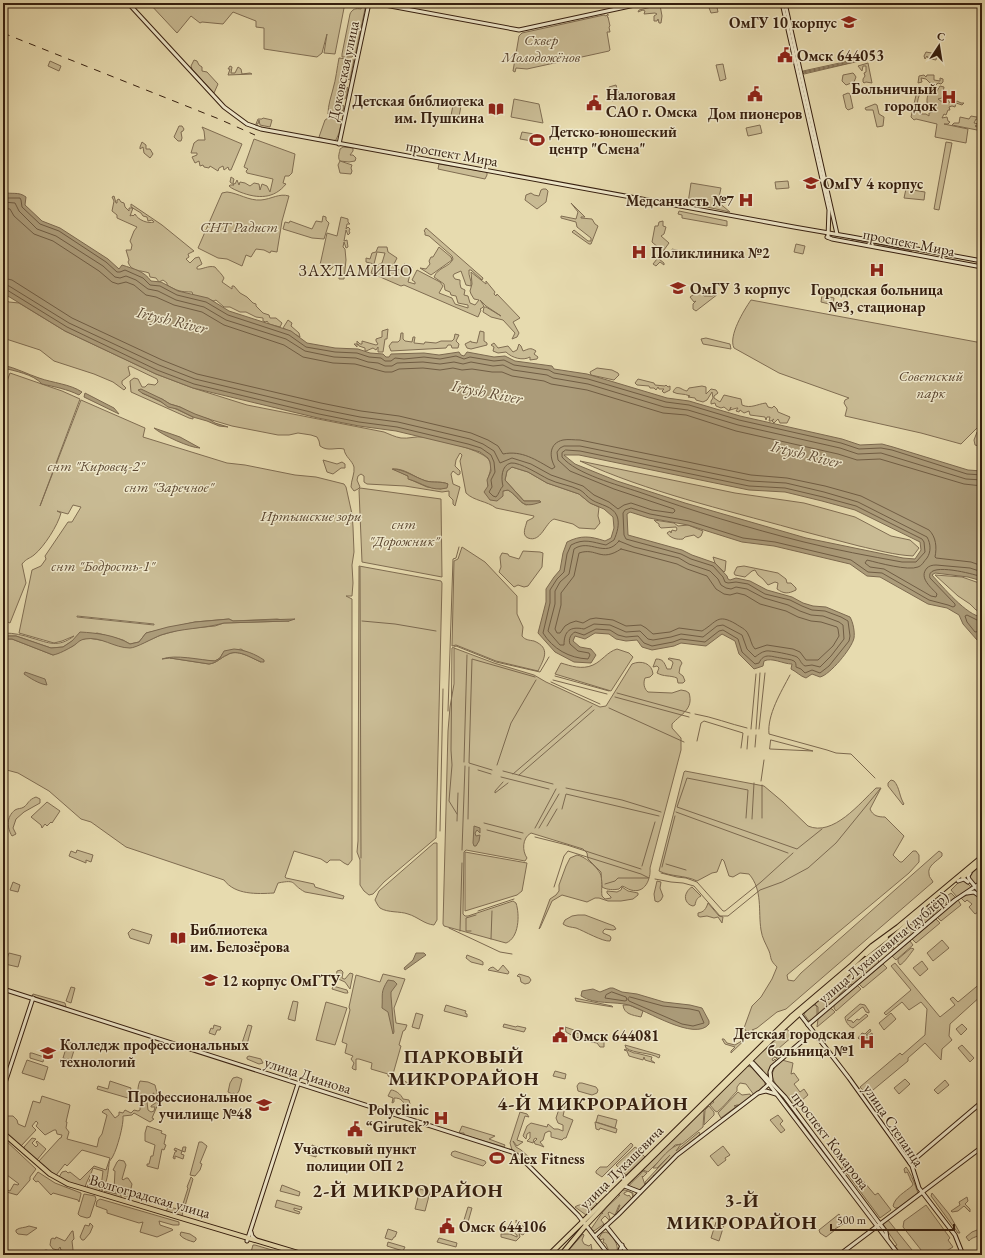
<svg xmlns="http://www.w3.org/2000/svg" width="985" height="1258" font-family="'EB Garamond',serif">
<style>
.green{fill:#c9bb94;stroke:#806d52;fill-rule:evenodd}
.water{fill:#ab9b79;stroke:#7c694f;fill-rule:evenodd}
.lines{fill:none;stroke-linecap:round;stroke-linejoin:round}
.shore{stroke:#705d44;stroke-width:1}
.stream{stroke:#7c694f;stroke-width:1}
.secondary-casing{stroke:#361f0f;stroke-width:5}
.primary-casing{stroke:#361f0f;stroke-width:6}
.secondary{stroke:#efe8cb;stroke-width:3}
.primary{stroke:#e7dbaf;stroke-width:4}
.rail{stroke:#361f0f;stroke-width:1;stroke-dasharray:7 7;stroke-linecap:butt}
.labels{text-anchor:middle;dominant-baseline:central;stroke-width:3;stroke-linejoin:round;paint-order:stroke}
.poi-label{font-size:15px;font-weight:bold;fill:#361f0f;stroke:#efe8cb;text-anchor:start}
.park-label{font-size:15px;font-style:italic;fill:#5b4630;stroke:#efe8cb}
.street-label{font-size:15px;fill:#361f0f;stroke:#efe8cb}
.neighbourhood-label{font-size:16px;letter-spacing:1px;fill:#361f0f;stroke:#efe8cb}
.water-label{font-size:16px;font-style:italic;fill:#5f4a34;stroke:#efe8cb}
.district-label{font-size:19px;font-weight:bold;letter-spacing:1px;fill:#361f0f;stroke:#efe8cb}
</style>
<rect width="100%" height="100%" fill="#e7dbaf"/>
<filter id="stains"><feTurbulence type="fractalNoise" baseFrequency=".005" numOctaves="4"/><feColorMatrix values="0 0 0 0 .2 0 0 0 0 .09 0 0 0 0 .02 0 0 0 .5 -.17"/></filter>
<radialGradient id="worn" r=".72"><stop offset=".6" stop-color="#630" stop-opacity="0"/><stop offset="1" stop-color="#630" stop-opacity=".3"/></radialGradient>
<g class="green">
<path d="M149,3H345L335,54L324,53L327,34L322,53L317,57L264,49V28L256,27V21L233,12L223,24L202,22L200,23L191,16L177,33Z"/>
<path d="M716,3L718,12L711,13L708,5Z"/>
<path d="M363,4L365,5V9L356,52L352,57H342V54L350,14C352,9 356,8 361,9L362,5Z"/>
<path d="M660,5L662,16L661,23H659L658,19L657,21H654V16L657,14L655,13L644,14L645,11L643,10L638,12L639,10Z"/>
<path d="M608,14V16L607,17H608L610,26L609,27L610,32H607L610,50L609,51L527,69L516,68L515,72L513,71L519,36L522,33L604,15L606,16Z"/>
<path d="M926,52L937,54L936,60L931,59L929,57L928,58L927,56L925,59L924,56Z"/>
<path d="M867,57L868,58L803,72V71Z"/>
<path d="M339,58L354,60L350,80L347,79L346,76L343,77C341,82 342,88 341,94L344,95L347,87L348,88L346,98L340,101L339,103L344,106L343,111L340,109L336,115L338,120H342L339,133L336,140L331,141L319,137L325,120L333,115V113L328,114C328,105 331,97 333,89C336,79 337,68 339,58Z"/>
<path d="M868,59L804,74L803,73Z"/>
<path d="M194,60L197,61L199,65L202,67V71L207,72L218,84L214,93L213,92L192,69L191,66Z"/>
<path d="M50,61L61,66L59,71L48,66Z"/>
<path d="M868,63L872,83L866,82L864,83L863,82V79L865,76L864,73L866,72V66H863L862,71L858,66Z"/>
<path d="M723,64L726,79L720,81L716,65Z"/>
<path d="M230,66L232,67L231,73H235L238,67L241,69L242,74L250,73L252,74L228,75L230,69H228Z"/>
<path d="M853,73L854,74L856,77L854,82L846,85L842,81L843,75Z"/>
<path d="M924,75L926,77L927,75H934V80L940,81V78L943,79V82L941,84L938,83L936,85L930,83L926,79L921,78L922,82L918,83L919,76Z"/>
<path d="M616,85L620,99L612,101L609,87Z"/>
<path d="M940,86L944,87L942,98L938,99L942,102V100H948L950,103H953L957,101L961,103H964L962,105L956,103L955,107L952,106L949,107L950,110H948L946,115L944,114L942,118L947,117L948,121L950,122L948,124H944L968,129L966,143L935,137L937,124L916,119L914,120L911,117L917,91L919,89H922C918,98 915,104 920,114H926L929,116V113L933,112V110L928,109C926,99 926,91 937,91Z"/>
<path d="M848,93L850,94L853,108L848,110L846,108L843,95Z"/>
<path d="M514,99L539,104L543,123L511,117Z"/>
<path d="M875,104L877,105L879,114L884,117L883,126L877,127L873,110H866L865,108Z"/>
<path d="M453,105L461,106L458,122L450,121Z"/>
<path d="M971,116L982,118V120L976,119L974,123L979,124L975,126L979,128L982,126V131L952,125L954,123H959L960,117L969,119Z"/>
<path d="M263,118L272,120L270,127L260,125L259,120L258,124H256L258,119H262Z"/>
<path d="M760,125L762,133L748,136L746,128Z"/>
<path d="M179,126H182L184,129L183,131L181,132L182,138L181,141H178L174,137Z"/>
<path d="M202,127L242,144L231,170H229L228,167L224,170L223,166L219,168L218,171L210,166L209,168L204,167L203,165L200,166L199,161L195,163L192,157L197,155V153H191L194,143L198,140H205L204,131Z"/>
<path d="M522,132L534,134L532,141L520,139Z"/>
<path d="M254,139L295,154L292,173L289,176H285L283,183L286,184C274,199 258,199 240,192C236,190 232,189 229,186L230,185H234L230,182L231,177L234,179L233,183L235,184L237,180L239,185L240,182L245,183L250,186L254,183L259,184L260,190L262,184L267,186L270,192L273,179L247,173L246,171L248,169L244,167Z"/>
<path d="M142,142L146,145V149H150L153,154L150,158L144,153L143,147L140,149V147Z"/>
<path d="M946,142L952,143L939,210L934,209Z"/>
<path d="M343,147L353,148V151L350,155H353L356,158L355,161L349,162L340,161C337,157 340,152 340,149Z"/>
<path d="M340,161L352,165L351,168L352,171L351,174L340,173L338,165Z"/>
<path d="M439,164L487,172V175L485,179L438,169Z"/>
<path d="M788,181L789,188L776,189L775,182Z"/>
<path d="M691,183L721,188L718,202L730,212L688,203Z"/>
<path d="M543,189H546L548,191L546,202L537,209L525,200L526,195L531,193L534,195L539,196L541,190Z"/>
<path d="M906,189L925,192L924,200L904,198Z"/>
<path d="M227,192C238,193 249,201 261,200C272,199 279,193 289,196L282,221L277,252L271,251L270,253L264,250L256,249L251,257L246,255L242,266L227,259L218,258L198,248L222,193Z"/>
<path d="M114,196L116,203H117V200L119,199L121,202L124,203L125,207L129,211V208H133L130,216L132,215L133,216L135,214C138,220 148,224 154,222L152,220L148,221L147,217L143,216L141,213L131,207V204L162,225L194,251L188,254L189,257L186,259L190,263L195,258L199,257L202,264L197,267V269C202,270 208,265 215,267C218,271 222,274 224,278L222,282L232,289V286H234L240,293L247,297L253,303L256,304V306L263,313L269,315L270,318H276L282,323L280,327L269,324L267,321L266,322L263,321V318L256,317L246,312H240L230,307H224L216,300L214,301L193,295L192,292C181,292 177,291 167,285V283L163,280L159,282L156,278L150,277L149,273C141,270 131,272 128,262L129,260L126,250H131L132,245L130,241L134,231L137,227L117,218V215L112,211L114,201L112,197Z"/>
<path d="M571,203L585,217H581V218L592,219L595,224L598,226L591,244H589L572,232L574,230L588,241H591V238L577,227L576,222L561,218V216L576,219L578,212Z"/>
<path d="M679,211L727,221V226L682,218V215L678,214Z"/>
<path d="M323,216L326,217V220L329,223L324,239L312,238L283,229L285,222L289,223L290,221L312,229L316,221L322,222Z"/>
<path d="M341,217L348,219V222L350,224H347L346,229L348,227L350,229L349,231L350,233L348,235L346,230L344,241L347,240L348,247L346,248L344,242L343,247L345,249L346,260L344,279H339V277L341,273L340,267L334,266L330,270L328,265L322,266L320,265L327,233L337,236Z"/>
<path d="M663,221V226L666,227L664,234L661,236L669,243L661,254L659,259L664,263V265L660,262L656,266L653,264L657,259L660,249L652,242L655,226H658L659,222Z"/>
<path d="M426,228L483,278L482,280L471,270H469C468,276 472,280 471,286L466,285L461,271L454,274L453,276L455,279L460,280V284L461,288L465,290L464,295L468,296L470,303L475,305L479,300L474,299L471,294L470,291L472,284L471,272L486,284V281L495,292L494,294L496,296L497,294L520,318L513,322L519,333L517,337L512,339L515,333L503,320L491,317L483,312L484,307H486L501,316L486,306L480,300L484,306L482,308L480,309L481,310L478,317L404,285L401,286L371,273L373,267L382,263L385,253L377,252L374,264L366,262V258L370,259L372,253L376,252L378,247H387L388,252L397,258L394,264L395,268L400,270L404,264L412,267L408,282L415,284V282L412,280L417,270L440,282L443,286L439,293L452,298L455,304L468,308V305L458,303L456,296L451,295L450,292L445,290L444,284L434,277C438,267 450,267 453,259L452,256L429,236L425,235V232L424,231Z"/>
<path d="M852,239L912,251L911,252L852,241Z"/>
<path d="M796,244L805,246L803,254L794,252Z"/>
<path d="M439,247L451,257L452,260L431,275L420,268L426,269L430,264L429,261L431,257H433Z"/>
<path d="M672,249L689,253L688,258L671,255Z"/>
<path d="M700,290L704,296H712L718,294L696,311L693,309V304L696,301L694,302L690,297Z"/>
<path d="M822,295L834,298L833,305L821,302Z"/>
<path d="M3,299L9,302L19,303L65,331L156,374L193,388L247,405L384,432C389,434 395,437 401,438C408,439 416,436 423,437C435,439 487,450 490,462C493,471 486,477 488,486L503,491L508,490C515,494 518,501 526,505L540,501H524L505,480L507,471L512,467L528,472L547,483L579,494L590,503L599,507L598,516L600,523L595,529L579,528L573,524L554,519C545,523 541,543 528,538C521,535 526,526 527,521L533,518L534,516L496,508C487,501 474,501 466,493L460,461L462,455L460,453L456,460L455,466L460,471V474L458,475L453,471L451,474L453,484L460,487L455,506L453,504V500L449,496V491L442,492L405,486L367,484L364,482V476L361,474L358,476L357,480L360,487L358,489L354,491L351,487C351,481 355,473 354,467C352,460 345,457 344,449C336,447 328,452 320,446L319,441L317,437L311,435L298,433L289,435H278L232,426L195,415L180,407L170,404L162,399L142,393L193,417V419L189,418L131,392L130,381L134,378L138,379L142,387H145L148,384L155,385L158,382L157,379L130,366L128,367L130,375L122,381V384L126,388L124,390L113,382L94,374L54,361L40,350L3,338ZM393,469C405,468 415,478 426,481C434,483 441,481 448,484L441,489L427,487L409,479L408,476Z"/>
<path d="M751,300L982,343V423L961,444L921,433L845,416L847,408L844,403L845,400L849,398L779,373L734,348C728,336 744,310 751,300Z"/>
<path d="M288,320L292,323L291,326L299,333L300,337L283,328Z"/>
<path d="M388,329L387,339H385L383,352H378V347L376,350L373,348L366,351H365V348L359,346L358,344L357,345V347L354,344H357V341L360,344H362V341L376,345L378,344L376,341V339L382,337V331Z"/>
<path d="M480,331L484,332V341L487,343V345L471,349L467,348L465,344L471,341V342L477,343Z"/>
<path d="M401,333H403V339L405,341L412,342L413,337H415L414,343L424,344L425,342L436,343L441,341H452L454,339L455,334L459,335L456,341L459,344L458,348H452L451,345H448L446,348L391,351L389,346L392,342H398L400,340Z"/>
<path d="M706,338L730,344L731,349L703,344L701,339Z"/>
<path d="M494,343L498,348L508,346L513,352L517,350L519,344L521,346L523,351C529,349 530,347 536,351L534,354L538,357L537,359L530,360V357C523,361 512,358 506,352L498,353L493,351L494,347L491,345Z"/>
<path d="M597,368L612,370L618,373L619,375L614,380L591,375L590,372Z"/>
<path d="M10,373L62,391L80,399L40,506L81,400L145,428L143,437L227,463L245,465L295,475L316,477L344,484L346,487L352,514L353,527L354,552L352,565L353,583L352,596H346L352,599V860L348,865L344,863L340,860H330L327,863L321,859L294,851L285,877L286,878L314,884L315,887L344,896L343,899L305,892C290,884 298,879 278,883L274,893C257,894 235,895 224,880L126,847L91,822L81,819L49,791L18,773L3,769V639H12L53,655L73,646L80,640L88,638L136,646L161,635L183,629L215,626L224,623L289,621L277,619L233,621L229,619L195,622L146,633L139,642L130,644L123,640L97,633L72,641L63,647L51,648L16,636H3L4,633C14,633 23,635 32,638C49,643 58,648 74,636L62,641L54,643L19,633L32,570L41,566L46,559L45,556L68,522H72L81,507L73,505L68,514L57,511L61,513C58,525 44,547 34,555C29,559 27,558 22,564L26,583L10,623L3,620V392ZM77,616L154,624V625L77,617ZM241,649L261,662C251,658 237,648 227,655C220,658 217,663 209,664L170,658L215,661L220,658L223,653Z"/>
<path d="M638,379L654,383L655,385L665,386L666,385L668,387L670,386V390L664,393L662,391L664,389H659L658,387L656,390L654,388H650L649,386L637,385L635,383Z"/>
<path d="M702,386L706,387V394L711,389L716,390L718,393L714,396V398L720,402L724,395L741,399L742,405C751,409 757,404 766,403L768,407L772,408L774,406L777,409L778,412L790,417L787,423H780L778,419L774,423L772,421L774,419L771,421H769L770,417H767L766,420L765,417L750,415L749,411L744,413L740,410L739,412L736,411L738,408H737L730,410L731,407L729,411L724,407L721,408L716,406L715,403L711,404V401L713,398L712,392L707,400L703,402L696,400L695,398L688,397L690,396C684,393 678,395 673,392C677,383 681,390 687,391L689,388Z"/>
<path d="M982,427V448V447L975,445L974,440L977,432Z"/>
<path d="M323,460L337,464L342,462L345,464V468H341L333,474L327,472Z"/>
<path d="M580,461L735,493L804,503L855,517L891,536L910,540L919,548L913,556C894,555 877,550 859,546C837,540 816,535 794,529C722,509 648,492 580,461Z"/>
<path d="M360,488L441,499L442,577L362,562L359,490Z"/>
<path d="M654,520L674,523L678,526L688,525L703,531L701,536L698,538L694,535L685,537L683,539C677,540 670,538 667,533L670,531L671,533L672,530L676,531L677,529L676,527L661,528L659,526V524L656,522Z"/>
<path d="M462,547L485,562L517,596V614L523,627L522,636C525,640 529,640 534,641C551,648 544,659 538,671L496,661L456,645L452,646L454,561L458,559Z"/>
<path d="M523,551L540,552L543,553L542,567L528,586L524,587L518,585L514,587L499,572L501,567L500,557L502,553L508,554L509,556L519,559Z"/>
<path d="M713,557L726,561L725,571L724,572L715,563Z"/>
<path d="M359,566L441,581L442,583L436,838L384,882L373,894L369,895L364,891L360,885V860L357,852L358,841Z"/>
<path d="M744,566L778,573L786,579L787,583H791L796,588V590C788,594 784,594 777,589L778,583L775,582L768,585L763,579L758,575L755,570L752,571L745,577L735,575L734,573L737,567Z"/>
<path d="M935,575L962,577L982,584V612L976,610L970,604L958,596Z"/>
<path d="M454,648L494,663L534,675L546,682L600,707L606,706L632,664C641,660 652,663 653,674L650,677L645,678C643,683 644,689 648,692L672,693L681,690L686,691L689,693C694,709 681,714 672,724V728L681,738V750L650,868C651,879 645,894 631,890C627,889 626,887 622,886L619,889C614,890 607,890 602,887L601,872L588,859L587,853L583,849L531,833C522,838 522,851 527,858L525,861L466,850L464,852L463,914L465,916H468L513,901L516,903C520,915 519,938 506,943L444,926L443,924L448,731L450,707L454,684Z"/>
<path d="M617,649L629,653L633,657L611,691L555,674L561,663C571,666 582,670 593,665C602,661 607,652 617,649Z"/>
<path d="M669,658L680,660L682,663L680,667L679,673L683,676L685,681L683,683H678L677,678C670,675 664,677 657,673L659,668L657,666L653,667L656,659C663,659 664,662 667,669H671L673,663L672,661L668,659Z"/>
<path d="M685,771L764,786L783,802L808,826C833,837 860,803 876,788H881L870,809C873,816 878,817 885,817L904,836L893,855L900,862H902L913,851H916L919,855V862L909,873L787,975L788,980L794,981L801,973L939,851L942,853V856C937,861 927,866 929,874C929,878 932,879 933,882L786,1009L777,1012L757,1028L752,1030L754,1031L731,1053V1051L735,1047L725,1044L722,1039H724L727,1043L735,1045L745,1039L749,1031H746L744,1028L752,1006L761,997L772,979L777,967C769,959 772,959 769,951C766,944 762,938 761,930C758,911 763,890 749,874L740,873L733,877L729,876L724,861L722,859L717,872L712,873L697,881C685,875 671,877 659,871L684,772Z"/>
<path d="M891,780L894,781C900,788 899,796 904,804L903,805L888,786V783Z"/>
<path d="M36,797L40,799V803L24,812L16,819L13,828L16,834L12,836C7,828 6,817 15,810C18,808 21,809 24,807C29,803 28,800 36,797Z"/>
<path d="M47,802L60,811L52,823L51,822L47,826L45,824L42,828L41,825L31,817Z"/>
<path d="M434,843H437V920L434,925C424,924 418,917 408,914C400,911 388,913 380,908C378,906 376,902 375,900L379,891Z"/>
<path d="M77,850L93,855L91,862L86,860V863L69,856L71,851L76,853Z"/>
<path d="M465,852L527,863L522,891L517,895L465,911Z"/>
<path d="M577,855C584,856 596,866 600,873C603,879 601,890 602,896L605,899L611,898V897L607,893V891L617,892L621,890L622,887L628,891L638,893V895L633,899L621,901H608L599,898H595L587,902L562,895L552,901L540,928L539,929L550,899L556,895L559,891V885L566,866L570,858Z"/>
<path d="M982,864V880L976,885L970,879V875Z"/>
<path d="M961,880H964L972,888L957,897L951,890Z"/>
<path d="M657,881L661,882L660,888L663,896L661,900L658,902L655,901L654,894Z"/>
<path d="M13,882L20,885L18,892L10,890Z"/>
<path d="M692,887L701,896C697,898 696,900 695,905L693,906C687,905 683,898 687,892C688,890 690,888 692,887Z"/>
<path d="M951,893L956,898L952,901L950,900L945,904L943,901L936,906L939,909L933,914V916L900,946L896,943L893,947L895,950L894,951L888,946C905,926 929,908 951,893Z"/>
<path d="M971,893C983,895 982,901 982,911L979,913L978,912L975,914L969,907L972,904L967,900L965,902L961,898Z"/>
<path d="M958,900L961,905L941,921L937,917L952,903Z"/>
<path d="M708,903L719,916L723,917L722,923L718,917L714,918L707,916L700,917L698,916V913C704,912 706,909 708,903Z"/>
<path d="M578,915H585L614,926L616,929L613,930L605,929L603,931V933L610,936L611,938L610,941C603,942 584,931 576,928C571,927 567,927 563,924L565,920L572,916Z"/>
<path d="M936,919L940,923L916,943L912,939Z"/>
<path d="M132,929L152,935L149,944L130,938L128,933Z"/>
<path d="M942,940L949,948L933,961L927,953Z"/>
<path d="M910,941L913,945L896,960L892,956Z"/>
<path d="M911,948L914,949C910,954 905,962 900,965L898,962V959Z"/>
<path d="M9,953L21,956L18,967L5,964Z"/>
<path d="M467,955L480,960L483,962V965L471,962L466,958Z"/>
<path d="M871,959H878L879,964L853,985L851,984L839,995V997L818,1016V1007L815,1004L816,1002L863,963Z"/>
<path d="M922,961L928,969L920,976L913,968Z"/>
<path d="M895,963L940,1017L955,1005L950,999L953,997L958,1002L982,982V995L950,1024L949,1036L952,1040L942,1049L941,1060L925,1043L908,1058V1061L867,1095L860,1087L900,1053L902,1055L925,1035L927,1009L921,1002L909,1010L902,1002L886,1015L884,1013L911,990L891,966Z"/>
<path d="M883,964L887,968L863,988L859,984Z"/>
<path d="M503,965L509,972L508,974L488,970L490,968L493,967L498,971Z"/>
<path d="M341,970L343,972L342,978L344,979H345L350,973L353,974L350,989L345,982L336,978L337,971Z"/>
<path d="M383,974L405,979L394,1008L396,1023L407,1025L405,1030L403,1031L399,1045L401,1046L393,1074L390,1077L388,1076V1074L371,1069L372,1063L359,1059H356V1070L353,1069L352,1068L354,1063L351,1059L353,1056L345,1053L347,1044L342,1042L350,1010L349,1007L356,975L380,982Z"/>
<path d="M519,974L529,977L531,980L529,983L525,984L521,982L520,977L517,976Z"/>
<path d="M857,985L861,989L836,1011L834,1008V1005Z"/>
<path d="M333,986L347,990L348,993H345L332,989Z"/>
<path d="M71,987L75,988L71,1003L66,1001Z"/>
<path d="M33,994L65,1003L66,1007L32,996Z"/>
<path d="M575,998L612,1006L613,1007L576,1001Z"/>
<path d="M293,1001L298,1002L295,1021L288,1019Z"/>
<path d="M326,1002L347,1008L335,1045L316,1040Z"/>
<path d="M860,1004L865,1005L869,1011V1013L866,1012L863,1007L861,1008L847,1020L852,1021L853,1023L857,1019L859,1020L866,1014L868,1016L853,1028C849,1027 845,1021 845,1017Z"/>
<path d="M446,1005L466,1011L465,1013L467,1014V1017L444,1011Z"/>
<path d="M623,1005H629L643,1011L641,1017C632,1015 624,1014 623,1005Z"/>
<path d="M812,1005H815L817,1007V1017L809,1021L804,1014Z"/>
<path d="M829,1008L832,1009L835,1012L817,1027L818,1019Z"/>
<path d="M416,1013L423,1015L419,1029L412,1027Z"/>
<path d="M891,1013L896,1019L884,1030L879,1023Z"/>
<path d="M504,1024L516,1027L517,1026L526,1028L524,1032L503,1027Z"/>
<path d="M962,1024L967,1029L961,1035L956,1029Z"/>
<path d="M214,1025L221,1027L220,1030H217L215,1035L209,1033L211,1028L213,1029Z"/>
<path d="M248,1025L252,1026L246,1048L241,1046Z"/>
<path d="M565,1027L574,1030V1032L580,1034L582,1039L573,1036L566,1032Z"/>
<path d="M786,1028L793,1036L778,1049V1051L774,1056L777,1058L782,1055V1056L778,1060L775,1057L772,1059L773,1061L775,1059L776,1061L769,1070L767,1076L753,1063L754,1060L773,1040L775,1041Z"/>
<path d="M870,1029L871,1031L866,1035H869L872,1033L873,1037L871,1038H865L859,1039L858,1038L862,1033L865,1034Z"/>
<path d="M590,1039H598L604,1042V1047H600L597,1043L591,1042Z"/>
<path d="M68,1042L76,1044L71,1060L63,1058Z"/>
<path d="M625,1045L660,1055L659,1058C650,1052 635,1054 626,1048Z"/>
<path d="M962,1045L974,1058L970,1062L958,1048Z"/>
<path d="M625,1049L634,1053H636L652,1057L651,1060L655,1063L645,1060L644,1057L643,1060L629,1056L627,1051L624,1050Z"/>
<path d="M30,1053H32L44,1057L43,1062L30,1058Z"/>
<path d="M249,1056L261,1059L263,1063L259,1064L247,1059V1057Z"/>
<path d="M27,1060L48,1067L44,1080L22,1073Z"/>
<path d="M782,1060L793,1063L791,1074L794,1073L799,1080L794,1084L800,1092L804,1089L808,1095L794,1107C789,1101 785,1095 780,1089C769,1077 770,1071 782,1060Z"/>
<path d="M752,1063L785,1098L840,1173L839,1174Z"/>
<path d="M747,1066L751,1067L765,1082V1086L754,1095L746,1084L740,1083L737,1087V1091C730,1098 725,1106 717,1112L715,1111L710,1105L714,1102L712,1101Z"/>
<path d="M555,1071L566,1074L565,1079L553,1076Z"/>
<path d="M237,1077L242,1079L239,1091L236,1095L234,1093L232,1094L228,1092L230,1083L233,1078Z"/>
<path d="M400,1077L406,1082L414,1085L412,1086L396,1081L395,1078Z"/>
<path d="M905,1079L910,1084L899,1094L894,1088Z"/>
<path d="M945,1080L949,1085L938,1094L934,1090Z"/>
<path d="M110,1081L131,1088L128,1098L97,1089L98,1086L108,1089Z"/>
<path d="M140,1081L148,1082L155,1085L158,1097L157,1103L158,1104L152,1118L154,1119L150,1122L134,1113L132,1115L123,1116C124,1124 117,1149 113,1156C112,1159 109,1160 109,1164C108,1173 107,1183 102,1191L101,1187L103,1171L93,1168C91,1175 87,1180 85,1187L72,1185L59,1177L62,1172L66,1171L68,1173L70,1172L80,1180L94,1166L106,1170L110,1158L82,1150L67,1166L65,1164L57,1174L56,1177L38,1162L60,1138H61L62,1135L57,1134L56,1130H54L45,1135L36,1126L38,1123L36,1121L32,1126L36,1130L21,1146H19L3,1131V1114L6,1116H13L17,1120L18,1124L25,1127L33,1101L40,1103L42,1096L70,1105L66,1122H67L66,1128L69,1132L67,1139L97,1147L99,1138L102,1134L107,1115L102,1112L104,1110L108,1109L115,1118L119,1115V1112L123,1113L125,1110L131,1113L134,1110L138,1111L140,1110C141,1099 135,1091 140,1081ZM154,1093L152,1098L157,1102L151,1106V1107H155L154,1111L151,1112L148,1110L147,1102L150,1097V1095Z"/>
<path d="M579,1083H582L596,1087L598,1090L597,1093L592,1095L578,1091L577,1086Z"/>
<path d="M391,1090C395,1090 401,1094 403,1099L409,1100L410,1104L406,1105C401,1100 401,1098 394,1098V1102L392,1103L393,1098L388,1096Z"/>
<path d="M738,1092L742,1095L750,1094L751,1097L740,1105H737L734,1106H739H737L721,1118L718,1113Z"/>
<path d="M563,1101L566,1103L563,1116L573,1120L566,1138H564L562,1140L551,1137V1132L549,1131L545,1133L543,1140L540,1142L544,1147L539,1145L535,1144L534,1142L537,1139L536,1138L534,1139L533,1143L527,1141L530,1138V1132L527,1134L526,1139L523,1136L527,1126L531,1123L547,1127L548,1124L554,1129H558L563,1131V1125L558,1123L556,1118L560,1106Z"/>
<path d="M709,1106L714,1112V1115L704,1125L705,1110Z"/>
<path d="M703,1109L704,1111L703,1127L682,1144L675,1145L648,1172L643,1170L691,1122Z"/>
<path d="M520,1112L527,1114L529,1117L525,1116L517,1140L523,1142L517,1146L513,1141L516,1147L521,1150L530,1158V1161L528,1163L512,1150L510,1143Z"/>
<path d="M598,1115L617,1120L615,1128L596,1122Z"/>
<path d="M778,1115L783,1121L780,1124L785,1130L781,1133L770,1120Z"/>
<path d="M595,1122L617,1129L616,1133L600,1128L599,1130L596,1129Z"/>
<path d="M147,1126L162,1131L161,1133L166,1135L164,1144L166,1145L164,1150L162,1149L158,1169L147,1166V1164H149L151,1156H153L155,1145L145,1141V1133Z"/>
<path d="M462,1126L495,1136L489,1139L505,1145L504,1147L464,1135V1133H459Z"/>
<path d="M699,1132L700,1134L697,1138L672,1158L654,1176L653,1175L654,1176L646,1185L645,1182L670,1155L657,1168H653C660,1160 670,1146 681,1144L676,1151Z"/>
<path d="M3,1138L36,1169L30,1177V1180L17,1195L3,1191V1188L10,1191L14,1184L18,1185L19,1184L3,1172Z"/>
<path d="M32,1138L36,1139L32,1143L36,1147L38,1145L36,1142L37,1141L46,1149L37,1160H35L24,1150V1147Z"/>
<path d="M199,1142H202L207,1146L200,1163L202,1164L200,1170L195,1176L190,1175Z"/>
<path d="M631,1143L633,1145L632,1147L602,1177L596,1173V1171L600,1167H607Z"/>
<path d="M312,1145L318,1147L316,1157L309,1155Z"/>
<path d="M723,1146L730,1155L725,1158L726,1160L718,1166L710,1156Z"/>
<path d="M183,1147H186L185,1152L182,1151L181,1154L184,1155L183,1159L175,1156V1159L173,1158L175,1152L177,1151L174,1150L175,1148L182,1151Z"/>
<path d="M635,1147L638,1149L635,1152L639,1157L642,1154L645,1157L626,1175L616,1165Z"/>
<path d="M455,1151L485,1161L486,1163L483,1166L454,1157L451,1155L452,1152Z"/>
<path d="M119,1160L124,1161L126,1165L122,1179L123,1180L126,1178H128L132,1184L129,1197L124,1196L123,1187L120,1193L122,1199L104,1194V1192L105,1191L117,1194L114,1190L115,1171L113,1170L117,1162Z"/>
<path d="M848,1163L875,1195L878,1193L891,1210L880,1218L842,1167Z"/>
<path d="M906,1167C912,1175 915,1185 918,1193L898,1208H895L893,1206C895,1197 905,1192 912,1186L913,1184L910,1179V1178L908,1174V1173L907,1172L905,1173L904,1169Z"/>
<path d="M643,1171L647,1173L643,1177L642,1176L645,1185L639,1190L628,1187C633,1180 639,1177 643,1171Z"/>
<path d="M38,1172L55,1183L81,1193V1194L79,1202L78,1200L53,1193L51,1195L38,1181L36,1182L33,1179Z"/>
<path d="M191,1177L193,1179L185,1206L182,1207L188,1188L187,1187Z"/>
<path d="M90,1179L99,1181L100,1191L87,1188Z"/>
<path d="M282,1185L300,1192L299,1196L280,1191Z"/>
<path d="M420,1189L430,1192L425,1211L415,1209Z"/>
<path d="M622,1190H625L633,1193V1197L632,1193L628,1191L624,1193V1194L628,1196L629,1195L632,1199L616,1215L620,1205H619L615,1215L609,1212L608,1213L610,1218L609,1220L605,1216L601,1220L604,1224L594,1231L591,1229L602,1213L603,1214L602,1213L608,1206L620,1195H618Z"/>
<path d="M932,1193L949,1214L960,1233H958L931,1196Z"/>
<path d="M84,1194L95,1196L96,1199L90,1217L87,1218L80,1216L78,1214Z"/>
<path d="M967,1197L968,1201L965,1204L970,1209V1212L964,1206L958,1211L952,1212L951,1211L960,1205L959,1202Z"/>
<path d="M100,1199L179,1222V1225H173L159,1221L160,1225L172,1229L173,1230L157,1237L140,1232L143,1222L139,1223L107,1213V1210L96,1206L97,1201Z"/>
<path d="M277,1200L302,1207L301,1210L294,1208V1210L300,1212L299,1214L275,1207Z"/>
<path d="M595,1202L597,1204L586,1215L575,1207C580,1203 589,1205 595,1202Z"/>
<path d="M926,1205L950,1238L948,1240L953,1247L940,1255H925L903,1227L904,1221Z"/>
<path d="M168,1207L178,1209H182L183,1211L182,1216L166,1212Z"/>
<path d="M468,1207L472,1208L468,1222L464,1220Z"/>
<path d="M839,1214L845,1223L835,1229V1230L826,1237L820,1233L819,1230Z"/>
<path d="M516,1220L527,1230L523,1235L519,1233L520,1237L516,1241L501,1237V1234H510L517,1237V1235L513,1232L520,1231L522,1228L516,1223Z"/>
<path d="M888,1220L916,1255H902L895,1246L897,1245L884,1226L883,1224Z"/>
<path d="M716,1222L724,1225L719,1241L711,1238Z"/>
<path d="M90,1223L93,1226L90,1233L84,1240H82L80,1237L85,1225L89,1226Z"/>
<path d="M29,1226L37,1228L27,1235L18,1234L16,1232V1230C20,1227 25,1228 29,1226Z"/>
<path d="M388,1229L397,1232L395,1237H394L392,1240L385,1238Z"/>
<path d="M977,1230H981L982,1232C978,1238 973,1236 969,1241L966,1237L972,1232Z"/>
<path d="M72,1231H73L74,1239L72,1241L73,1250L72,1253L61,1250L60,1247L58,1250L53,1249L50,1245L51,1239L53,1238L55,1239L56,1237L65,1241Z"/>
<path d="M181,1232L190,1234L196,1238V1240L194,1242C190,1241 183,1239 180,1235Z"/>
<path d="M606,1232C613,1235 619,1245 617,1253C610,1256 608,1249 606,1244L603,1242L604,1239H602L601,1240L599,1238L602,1233Z"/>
<path d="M583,1234L584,1235L582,1240L584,1244L589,1246L591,1244L592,1250L585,1255H570L568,1251Z"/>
<path d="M439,1238L457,1243L456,1247L437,1242Z"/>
<path d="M388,1242L405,1247L403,1251L387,1246Z"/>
<path d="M253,1245H255L289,1255H262L251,1252Z"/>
<path d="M46,1250L54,1252L53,1255H29Z"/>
</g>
<g class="water">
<path d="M3,192C12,195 18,191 26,197L25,205L42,221L60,228L108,259L119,269L122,265C134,269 144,271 151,281L161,282L178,291L208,298L229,311L291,331L307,343L335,348L358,349L370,353L383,354L386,357H389L391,354L424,353L439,355L459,352L461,355L464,356L467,352L494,357L505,356L515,361L552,366L554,369L587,374L667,398L689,401L740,416L842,439L860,445L882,444L893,447L968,470L982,471V581L968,577L935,573L932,575C942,586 967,616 982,617V633L977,640L963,624L959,615L947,608L928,604L880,577L867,576L850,564L774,546L742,542L688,525L649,518L630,512L627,514L628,535L682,550L692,555L715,563L727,576L728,579L730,580L736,578L750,581L767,590L792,597L803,603L813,606L826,607L850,617C853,622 855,632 854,638C852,648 830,675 820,677L812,674L806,678C800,676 797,672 791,669L792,664C783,664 772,657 764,661L763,666L754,669L739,654L735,641L722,634L706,646L681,643L674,646L652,650L642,647L637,640L626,641L616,639L609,634L595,633L585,639L575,636L573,641L580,647L591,649L596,655L591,663L574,662L555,652L538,633L546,602V589L554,577L560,570L563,553L567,542C581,535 590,536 605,541L611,538L614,528L613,517L604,509L590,503L579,494L547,483L528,472L512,467L507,471L505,480L524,501H540L541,502C519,510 523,499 508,490L503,491V496L497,501L490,500L484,492L488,486L487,480L491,471L490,462L488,458L480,452L467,448L396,431L359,426L318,418L193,388L156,374L65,331L3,293ZM564,455H579L749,490L785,492L822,501L855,510L920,542L921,550L915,559L903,558L806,538L685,503L617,481L575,464Z"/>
<path d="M3,365C16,368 27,374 39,378C53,383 70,384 82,392L79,395C67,389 55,387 42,384C33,374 15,371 3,368Z"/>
<path d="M141,389L162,399L170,404L180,407L195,414L209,419L215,423L228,427L219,426L207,421L193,417L177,409L168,407L160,401L142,393L138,390Z"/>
<path d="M85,393L114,408L119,414L84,397Z"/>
<path d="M154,428L180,437L200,448C190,448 162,435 154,428Z"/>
<path d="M392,469C404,469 414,477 426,481C434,483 441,481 448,484L447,488C431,492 423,483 408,479V476Z"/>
<path d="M229,619L233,621L295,619L289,621L224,623C203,629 181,628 161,635C153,638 136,648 130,648C114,648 101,636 85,639C79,640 78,643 73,646C68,649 59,654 53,655L12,639H3V636H16L51,648L63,647L72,641L80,632C97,633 115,635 130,644L139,642L146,633L168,627L195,622Z"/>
<path d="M234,649C245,650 255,654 264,660V662H261C251,658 237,648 227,655C220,658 217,663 209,664L170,658L162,659C175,654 200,660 215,661L220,658L224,651Z"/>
<path d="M25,672L45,679L47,685C39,684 30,678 24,674Z"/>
<path d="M474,826L480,828V833L477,830L475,833L476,836L480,835L479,841L476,846H474L473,843Z"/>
<path d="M416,953H424L426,955L405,970L404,968L413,960Z"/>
<path d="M388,980L394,981L397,984L391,992V996L394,1032L393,1034L388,1012L382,1008C383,993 380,993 388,980Z"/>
<path d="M610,988H613L622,992L637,994L664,1002L690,1005L702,1008L709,1021V1024C695,1042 646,1010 629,1005C614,1001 595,1005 581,996L582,991L593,989L600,992Z"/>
</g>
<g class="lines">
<g class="shore">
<path d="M3,196L8,198H20L21,200L22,207L40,224L59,231L106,262L117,272H120L125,270L143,278L150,285L160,286L177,295L206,302L228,315L289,335L306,347L335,352L357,353L369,357L381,358L385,361H391L395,358L404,359L424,357L440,359L456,356L464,359L470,357L494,361L504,360L514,365L549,370L554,373L588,379L666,402L689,405L739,420L841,443L859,449L881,448L892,450L967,474L982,475"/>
<path d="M3,202L15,203L19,211L37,229L56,236L103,266L115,277L120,278L126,276L136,280L148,289L158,291L176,300L204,307L226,320L286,339L305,351L334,357L356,358L368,362L378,363L385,366H392L397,363L423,362L440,364L454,362L463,364L471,362L493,366L503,365L513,370L547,375L553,378L588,384L664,407L688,410L738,425L840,448L858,454L881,453L966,479L982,480"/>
<path d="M3,208L10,209L14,216L34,234L53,241L99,271L112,282L118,284L126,282L134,285L146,295L156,297L174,305L202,312L224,325L284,345L303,357L333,363L355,364L385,372H392L399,369L423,368L440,370L453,368L462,370L472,369L492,372H502L512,376L544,381L551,384L587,390L663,413L686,415L736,431L838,454L857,460L880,459L964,484L982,486"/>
<path d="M3,278L12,280L72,318L162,360L197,374L321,403L361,411L399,416L471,433L488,440L498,446L503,454C522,450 536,460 552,469L555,467C549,457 549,443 563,440C568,439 574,440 580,440L751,475L787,478L825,486L861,496L929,530C936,537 937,547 935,557L936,558L971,562L982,566"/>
<path d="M3,284L9,286L69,323L159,365L195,379L320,409L360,417L398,422L470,439L483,444L494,451L500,463L512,458L531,464L551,475L583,486L594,495L609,502L618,509L624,505L631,503L652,510L673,513L675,511L674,509L614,489L570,471L558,460L557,452L560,448L564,446H580L750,481L786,483L824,492L858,502L927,537C931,544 931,552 927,558C924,561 922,566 918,567C908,571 879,563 867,560L865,563L870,567L884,569L931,596L936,597L937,594C932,588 918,578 927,568C929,566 932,565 936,565L970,568L982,572"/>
<path d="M3,290H7L67,327L157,370L194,384L319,414L359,422L397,427L468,444L481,448L491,455L494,462L495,472L491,480L492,487L489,492L493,496L496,497C499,494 500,489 503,486C501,479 501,465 511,463C520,462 540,475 548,479C558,484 570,485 580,490C584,492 587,497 592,500C600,505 613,506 617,516C620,524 617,533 614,540L606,545C592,542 584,538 571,545L567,554L564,572L557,579L550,590V603L543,633C553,649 569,658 588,659L590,655L589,653L578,651L570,644C568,639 571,634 575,632L584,635L596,629L610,630L618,635L626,637L638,636L644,643L652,646L673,642L681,639L705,642L719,631L723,630L738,639L742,652L755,664L759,663C764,652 772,657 781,658C784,659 791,659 794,661C796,662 796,665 796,667L801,669L805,673L812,670L820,673L829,666L849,641L850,636L848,621L841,617L825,611L812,610L802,606L790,600L765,594L748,584L736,582L728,583L725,582L723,577L713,566L691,559L681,554L626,539L624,535L623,513L625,510L631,508L650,514L689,521L743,538L775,542L851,560L868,572L882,573L929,600L948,605L953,607L955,606V604L930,578C925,561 974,574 982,577"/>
<path d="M566,450L580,451L749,486L785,488L823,497L856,506L922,539L924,542L925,552L916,562H902C869,556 836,550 804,542C748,528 693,511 639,492C618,485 576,474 562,457V453Z"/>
<path d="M619,541L634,547L679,558L689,564L710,571L718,579L721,585L726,588L731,589L736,587L747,589L764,598L788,605L800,611L811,615L823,616L839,622L843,625L844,639L831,656L820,667L812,665L805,666C800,663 801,660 797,657C794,655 769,650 766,651C761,652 758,655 755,657L747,649L742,635L723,625L717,626L703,637L681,634L671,637L653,640L648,639L640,631L626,632L610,625L594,624L584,629C570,626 564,631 564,645H560L548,631L555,604V591L560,582L569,574L574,549C590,538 605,559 619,541Z"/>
<path d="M621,549L677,564L687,569L707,576L716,589L724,594L730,595L737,593L745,595L760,604L786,611L798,617L811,621L821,622L837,627L838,629L839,636L833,646L818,660H806L800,652L793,649L767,645L755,649C751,645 751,639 748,634C746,629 740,627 736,624C717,613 717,622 702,631L679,628L670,632L653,634L646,628L641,625L626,626L613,620L596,618L590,619L583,623L576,621L570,623L565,626L560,633H557L555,629L561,605V593L574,576L579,553C597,547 600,563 621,549Z"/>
<path d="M982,621L977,620L967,615L965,616L967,622L975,632L982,631"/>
<path d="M612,992L626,997L627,1000L625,1001L605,998L606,995Z"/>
<path d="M630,997L663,1006L690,1009L699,1011L704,1023L693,1026L682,1024L629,1001L628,999Z"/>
</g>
<g class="stream">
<path d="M360,567L361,858"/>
<path d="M362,621L395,624L436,631"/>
<path d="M790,675C781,692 767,715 769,734L827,750L836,753L851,754L875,778"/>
<path d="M555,676L609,691"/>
<path d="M553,680L607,694"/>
<path d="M551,682L600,704"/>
<path d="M617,693L690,713"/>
<path d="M615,697L689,717"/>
<path d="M609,708L684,742"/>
<path d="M448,711L453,559L456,558L459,547"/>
<path d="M695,714C713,717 730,724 747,728"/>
<path d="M751,729L756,674"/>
<path d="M756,729L760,673"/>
<path d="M759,729L765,673"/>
<path d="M771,740L813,751L770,749Z"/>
<path d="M697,741L701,723L704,721L743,733L741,748"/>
<path d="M755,747L756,735"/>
<path d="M747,749L748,736"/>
<path d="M464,762L467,655"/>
<path d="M497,765L511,723L536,680"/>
<path d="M478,770L491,774"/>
<path d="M492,770L469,763L472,659L535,677"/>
<path d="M503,771L553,784"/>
<path d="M513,774L592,706"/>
<path d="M519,775L594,710"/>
<path d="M501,777L549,789"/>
<path d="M761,781L764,760"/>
<path d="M503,782L495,791V793L508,783"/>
<path d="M566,788L622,800L661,812"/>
<path d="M562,809L566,794L659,816"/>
<path d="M676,812L788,853"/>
<path d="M457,814L449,801L452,765L451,750L452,648L456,646L496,662L540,672L549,657"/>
<path d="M746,818L748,790L687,778L677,807L797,849L822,829"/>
<path d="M762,818V785"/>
<path d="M468,819L469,767"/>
<path d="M752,819L754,783"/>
<path d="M457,821L458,793"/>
<path d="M484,823L523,833"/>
<path d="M547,826L557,809"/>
<path d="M535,828L556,789"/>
<path d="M539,828L559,794"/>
<path d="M487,830L521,839"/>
<path d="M440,831L443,689"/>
<path d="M535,837L567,845L641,869"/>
<path d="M462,850L465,766"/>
<path d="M666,864L686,870"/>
<path d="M642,866L655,822"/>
<path d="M662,867L675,816"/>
<path d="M661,873L677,877L686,878L697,882L723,911H725L761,882L793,853"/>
<path d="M655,879L671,882L683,883L694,886L720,916H728L760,890L782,882L808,868L836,843L880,789"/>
<path d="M554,887L564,856L568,851L641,874L649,878H618L615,881L605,884"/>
<path d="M478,911L514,899"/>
<path d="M449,928L500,952L512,954"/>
<path d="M460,931L462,863"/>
<path d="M471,931H466V918L476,915"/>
<path d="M491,939L492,911"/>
</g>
<g class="secondary-casing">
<g id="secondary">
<path d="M128,3L224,107L247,124L261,129L794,227L852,237L982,261"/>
<path d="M374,3L519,30L644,3"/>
<path d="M782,3L829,210L828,237"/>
<path d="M785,3L837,234"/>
<path d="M339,144L369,3"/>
<path d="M827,237L832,239L982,267"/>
<path d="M970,873L968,876L969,879L982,895"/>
<path d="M958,881L964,879L968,882"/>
<path d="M967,893L974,892L981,897"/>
<path d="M3,989L512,1152L521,1158L578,1215L609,1255"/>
<path d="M799,1013L849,1078L912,1166L919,1188L955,1235L963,1255"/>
<path d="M808,1025L955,900L982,882"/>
<path d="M748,1060L769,1084L899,1255"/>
<path d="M750,1062L753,1063L785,1097L880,1224L886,1232L887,1238"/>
<path d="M771,1080L770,1072L772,1067L813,1032"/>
<path d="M3,1089L33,998"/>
<path d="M760,1092L769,1084"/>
<path d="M910,1163L982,1102"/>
<path d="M622,1185L640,1192"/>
<path d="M606,1226L629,1255"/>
<path d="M251,1232L252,1236L256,1240"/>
<path d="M595,1236L618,1215L677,1155L758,1093L766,1091L776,1094"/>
<path d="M247,1241L298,1084"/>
<path d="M617,1255L619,1253L622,1245"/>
<path d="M839,1255L982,1147"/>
</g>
</g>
<g class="primary-casing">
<g id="primary">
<path d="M963,877L982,861"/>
<path d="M866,954L886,938"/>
<path d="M3,1133L50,1174L68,1184L305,1255"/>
<path d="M549,1255L792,1016L852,965L872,946L898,927L982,857"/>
<path d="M561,1255L586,1225L623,1186L774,1037L799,1014L854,968L882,947L925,908"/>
</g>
</g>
<use href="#secondary" class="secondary"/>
<use href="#primary" class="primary"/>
<path class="rail" d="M3,33L219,119L255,135"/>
</g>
<defs>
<g id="university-bare" transform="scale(1.2)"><path d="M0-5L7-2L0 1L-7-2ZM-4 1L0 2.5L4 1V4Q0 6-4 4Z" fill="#8f2418" stroke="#efe8cb" stroke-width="2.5" paint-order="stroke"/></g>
<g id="civic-bare" transform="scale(1.2)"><path d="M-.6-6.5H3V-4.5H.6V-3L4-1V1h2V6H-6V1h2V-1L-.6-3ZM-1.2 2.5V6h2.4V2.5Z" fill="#8f2418" stroke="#efe8cb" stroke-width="2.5" paint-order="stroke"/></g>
<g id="hospital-bare" transform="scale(1.2)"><path d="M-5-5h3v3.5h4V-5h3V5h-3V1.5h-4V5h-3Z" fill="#8f2418" stroke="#efe8cb" stroke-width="2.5" paint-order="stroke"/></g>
<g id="library-bare" transform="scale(1.2)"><path d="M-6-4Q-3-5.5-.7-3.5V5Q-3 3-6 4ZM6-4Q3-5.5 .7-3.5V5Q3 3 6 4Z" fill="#8f2418" stroke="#efe8cb" stroke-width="2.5" paint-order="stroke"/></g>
<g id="stadium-bare" transform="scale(1.2)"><path d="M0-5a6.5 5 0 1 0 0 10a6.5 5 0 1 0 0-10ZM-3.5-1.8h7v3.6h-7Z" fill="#8f2418" stroke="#efe8cb" stroke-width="2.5" paint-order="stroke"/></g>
</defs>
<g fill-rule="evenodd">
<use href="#university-bare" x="849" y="22"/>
<use href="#civic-bare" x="785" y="55"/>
<use href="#civic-bare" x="755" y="94"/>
<use href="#hospital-bare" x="949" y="97"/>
<use href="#civic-bare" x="594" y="103"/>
<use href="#library-bare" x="496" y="109"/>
<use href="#stadium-bare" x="537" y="140"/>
<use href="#university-bare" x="811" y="183"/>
<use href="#hospital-bare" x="746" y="200"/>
<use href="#hospital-bare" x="639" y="252"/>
<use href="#hospital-bare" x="877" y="270"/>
<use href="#university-bare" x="678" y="288"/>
<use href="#library-bare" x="178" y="938"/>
<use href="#university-bare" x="210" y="980"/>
<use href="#civic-bare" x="560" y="1035"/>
<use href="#hospital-bare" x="867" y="1042"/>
<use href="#university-bare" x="48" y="1053"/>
<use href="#university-bare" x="264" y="1105"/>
<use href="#hospital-bare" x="441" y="1118"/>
<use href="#civic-bare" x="355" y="1129"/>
<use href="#stadium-bare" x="497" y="1158"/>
<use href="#civic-bare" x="447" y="1226"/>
</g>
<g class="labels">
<g class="poi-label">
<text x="837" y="22" text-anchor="end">ОмГУ 10 корпус</text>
<text x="797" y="55">Омск 644053</text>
<text x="937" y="88" text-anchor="end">Больничный<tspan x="937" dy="17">городок</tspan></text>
<text x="606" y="94">Налоговая<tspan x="606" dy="17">САО г. Омска</tspan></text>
<text x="484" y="100" text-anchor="end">Детская библиотека<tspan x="484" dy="17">им. Пушкина</tspan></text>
<text x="755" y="113" text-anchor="middle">Дом пионеров</text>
<text x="549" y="131">Детско-юношеский<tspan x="549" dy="17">центр "Смена"</tspan></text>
<text x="823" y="183">ОмГУ 4 корпус</text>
<text x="734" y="200" text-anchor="end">Медсанчасть №7</text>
<text x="651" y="252">Поликлиника №2</text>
<text x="690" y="288">ОмГУ 3 корпус</text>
<text x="877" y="289" text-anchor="middle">Городская больница<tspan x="877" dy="17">№3, стационар</tspan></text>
<text x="190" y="929">Библиотека<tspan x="190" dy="17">им. Белозёрова</tspan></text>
<text x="222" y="980">12 корпус ОмГТУ</text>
<text x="855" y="1033" text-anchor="end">Детская городская<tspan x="855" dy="17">больница №1</tspan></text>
<text x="572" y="1035">Омск 644081</text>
<text x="60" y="1044">Колледж профессиональных<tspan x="60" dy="17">технологий</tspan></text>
<text x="252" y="1096" text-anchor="end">Профессиональное<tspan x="252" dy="17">училище №48</tspan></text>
<text x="429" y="1109" text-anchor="end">Polyclinic<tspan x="429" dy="17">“Girutek”</tspan></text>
<text x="355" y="1148" text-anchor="middle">Участковый пункт<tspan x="355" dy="17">полиции ОП 2</tspan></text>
<text x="509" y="1158">Alex Fitness</text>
<text x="459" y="1226">Омск 644106</text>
</g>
<g class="park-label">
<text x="541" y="39">Сквер<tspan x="541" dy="17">Молодожёнов</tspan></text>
<text x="239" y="226">СНТ Радист</text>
<text x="931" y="375">Советский<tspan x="931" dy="17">парк</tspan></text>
<text x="96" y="465">снт "Кировец-2"</text>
<text x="169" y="486">снт "Заречное"</text>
<text x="311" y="515">Иртышские зори</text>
<text x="404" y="523">снт<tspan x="404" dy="17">"Дорожник"</tspan></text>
<text x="103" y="565">снт "Бодрость-1"</text>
</g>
<g class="street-label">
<text transform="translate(343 71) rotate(-78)">Доковская улица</text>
<text transform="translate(452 153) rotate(10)">проспект Мира</text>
<text transform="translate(909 242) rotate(11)">проспект Мира</text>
<text transform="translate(883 947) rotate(-40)">улица Лукашевича (дублёр)</text>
<text transform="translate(308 1075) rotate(18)">улица Дианова</text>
<text transform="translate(894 1125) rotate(56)">улица Степанца</text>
<text transform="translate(831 1140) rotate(53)">проспект Комарова</text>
<text transform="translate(621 1167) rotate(-45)">улица Лукашевича</text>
<text transform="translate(150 1196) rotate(16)">Волгоградская улица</text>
</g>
<g class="neighbourhood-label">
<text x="356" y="270">ЗАХЛАМИНО</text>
</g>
<g class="water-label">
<text transform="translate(172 320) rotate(14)">Irtysh River</text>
<text transform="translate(487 392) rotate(11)">Irtysh River</text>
<text transform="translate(806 454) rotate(14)">Irtysh River</text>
</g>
<g class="district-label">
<text x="464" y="1056">ПАРКОВЫЙ<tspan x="464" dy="22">МИКРОРАЙОН</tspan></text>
<text x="593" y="1103">4-Й МИКРОРАЙОН</text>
<text x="408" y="1190">2-Й МИКРОРАЙОН</text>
<text x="742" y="1200">3-Й<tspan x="742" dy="22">МИКРОРАЙОН</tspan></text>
</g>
</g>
<rect width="985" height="1258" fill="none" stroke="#e7dbaf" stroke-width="16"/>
<rect x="4" y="4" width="977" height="1250" fill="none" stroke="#361f0f" stroke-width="2"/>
<rect x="8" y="8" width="969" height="1242" fill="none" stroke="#361f0f"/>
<g transform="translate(939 46) rotate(12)" stroke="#efe8cb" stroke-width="3" paint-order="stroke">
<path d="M0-3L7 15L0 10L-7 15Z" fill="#361f0f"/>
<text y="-6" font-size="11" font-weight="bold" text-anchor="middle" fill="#361f0f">С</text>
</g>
<path d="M831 1224v6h123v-6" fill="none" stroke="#361f0f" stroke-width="2"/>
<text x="837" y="1224" font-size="12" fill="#361f0f" stroke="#efe8cb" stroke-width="3" paint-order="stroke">500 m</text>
<rect width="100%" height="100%" filter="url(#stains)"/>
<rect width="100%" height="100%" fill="url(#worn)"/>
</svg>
